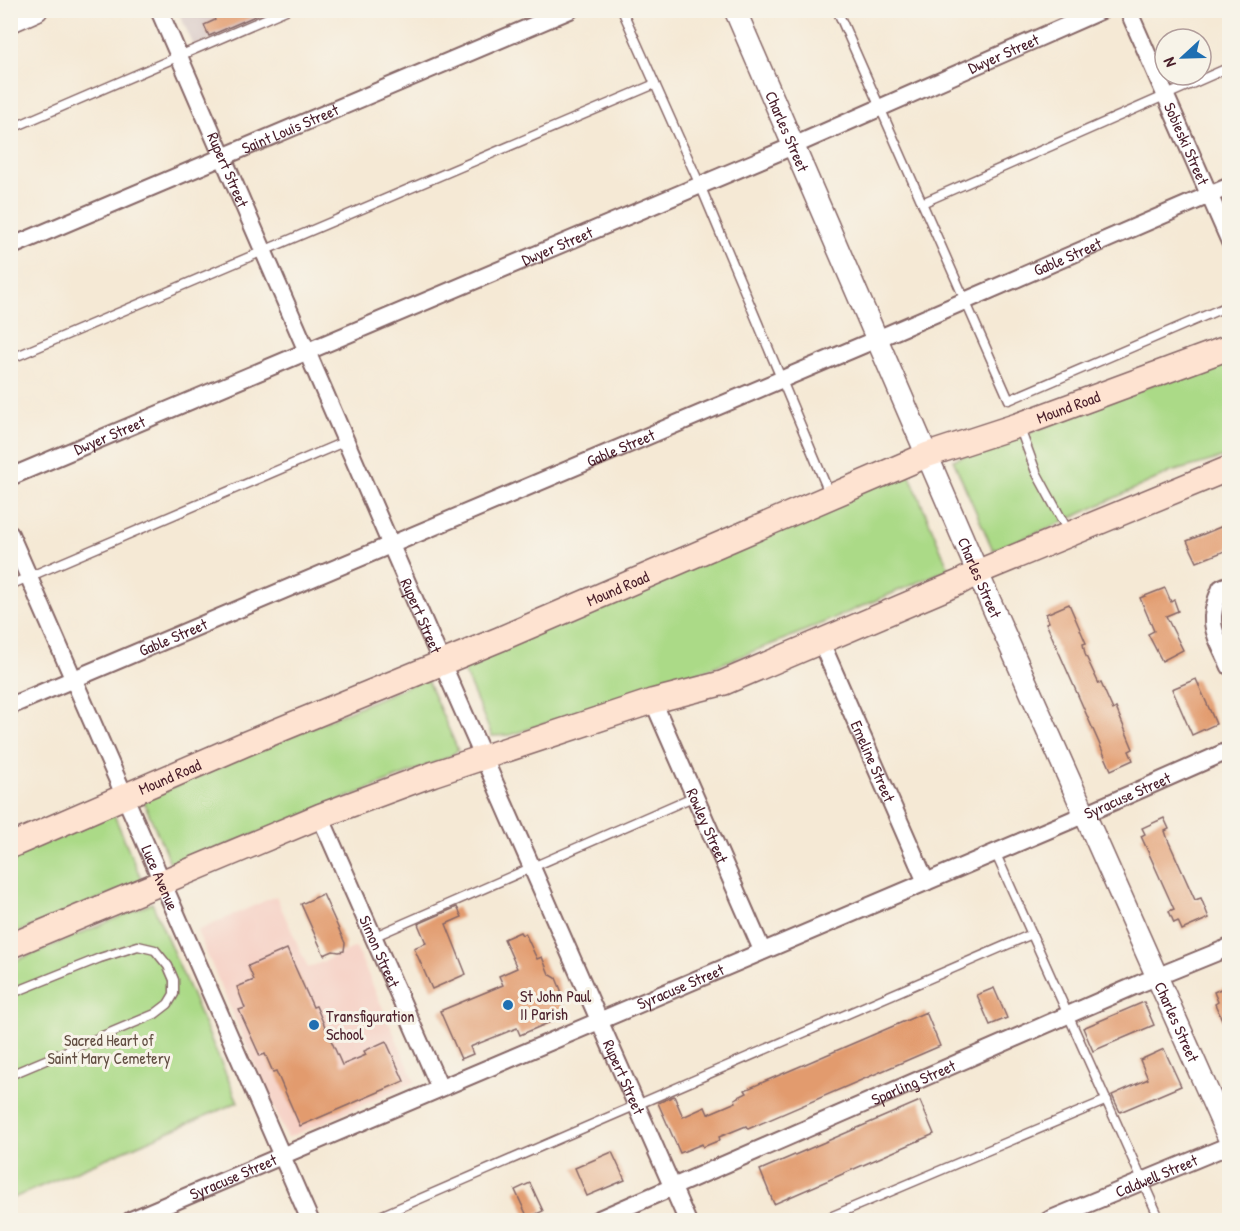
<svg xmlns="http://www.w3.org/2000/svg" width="1240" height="1231" font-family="'Patrick Hand',sans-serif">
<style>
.built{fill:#f6d1c6}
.industrial{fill:#d1bfbf}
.green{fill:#abda87;stroke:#7a7c59;stroke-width:1.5}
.building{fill:#e29b6e}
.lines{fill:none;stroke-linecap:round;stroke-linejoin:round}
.service-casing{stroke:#866666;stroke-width:11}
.minor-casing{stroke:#866666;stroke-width:20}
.tertiary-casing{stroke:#866666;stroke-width:24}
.secondary-casing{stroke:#866666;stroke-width:27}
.service{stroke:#fff;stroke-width:8}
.minor{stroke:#fff;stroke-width:16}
.tertiary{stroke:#fff;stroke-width:21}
.secondary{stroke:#fee3d1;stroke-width:24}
.poi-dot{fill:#1f6fb2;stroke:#f7f3e8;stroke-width:2}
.labels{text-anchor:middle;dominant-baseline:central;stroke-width:6;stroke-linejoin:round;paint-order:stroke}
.street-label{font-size:16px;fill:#4a1f2b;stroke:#f7f3e8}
.poi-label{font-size:16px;fill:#4a1f2b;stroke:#f7f3e8;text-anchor:start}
.park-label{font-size:16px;fill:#624e42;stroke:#f7f3e8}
</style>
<rect width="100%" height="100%" fill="#f7f3e8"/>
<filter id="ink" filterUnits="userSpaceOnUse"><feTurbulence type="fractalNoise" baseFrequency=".0167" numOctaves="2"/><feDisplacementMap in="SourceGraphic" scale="12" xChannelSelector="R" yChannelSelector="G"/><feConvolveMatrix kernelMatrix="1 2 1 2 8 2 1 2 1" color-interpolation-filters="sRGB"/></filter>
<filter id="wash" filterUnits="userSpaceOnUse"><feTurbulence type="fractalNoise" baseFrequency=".008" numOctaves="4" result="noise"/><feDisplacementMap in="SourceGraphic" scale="24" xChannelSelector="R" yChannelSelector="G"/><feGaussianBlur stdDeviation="1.35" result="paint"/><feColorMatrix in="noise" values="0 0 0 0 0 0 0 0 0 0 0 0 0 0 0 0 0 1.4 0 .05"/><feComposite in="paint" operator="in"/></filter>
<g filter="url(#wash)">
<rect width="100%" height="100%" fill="#f5e9d5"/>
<path class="built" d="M276,896L308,968L356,947L415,1082L287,1138L197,931Z"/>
<path class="industrial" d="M178,11H277L194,46Z"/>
<g class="green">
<path d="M1229,354V456L1171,472L1047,529L993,550L953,460L1037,430Z"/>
<path d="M908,471L949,569L790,637L698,673L510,735L492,736L461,664Z"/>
<path d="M426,678L458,750L449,757L172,867L143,800Z"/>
<path d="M112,810L142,881L11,935V853Z"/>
<path d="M152,903L238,1102L11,1199V963Z"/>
</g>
<g id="blocks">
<g class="building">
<path d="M211,10H269L209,36L204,25L215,20Z"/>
<path d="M1230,523V549L1197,562L1187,541Z"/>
<path d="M1165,588L1171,602L1174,600L1178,611L1166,616L1183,650L1162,661L1148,634L1154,631L1140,598Z"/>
<path d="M1069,604L1086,643L1083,644L1085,654L1099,684L1101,683L1113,710L1116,708L1133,749L1129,751L1133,760L1111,770L1046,623L1049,622L1046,614Z"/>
<path d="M1196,679L1216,724L1192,735L1172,689Z"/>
<path d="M1164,818L1169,829L1165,831L1168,840L1195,900L1201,898L1209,918L1182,930L1178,921L1174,923L1169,911L1174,909L1141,836L1145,834L1142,828Z"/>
<path d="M323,894L345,943L344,951L339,952L333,951L324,955L301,904Z"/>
<path d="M457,907L462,917L446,924L466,974L432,989L414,948L426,943L418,924Z"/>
<path d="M520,932L522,935L525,933L537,959L542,957L549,974L556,978L561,990L560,999L567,1015L520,1035L517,1028L470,1047L473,1054L461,1059L440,1011L503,985L499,976L517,968L504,939Z"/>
<path d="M287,949L313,1007L316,1006L342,1065L366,1055L364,1051L386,1041L404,1081L300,1126L276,1071L273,1072L265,1054L260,1056L239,1010L245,1008L237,987L254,980L248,966Z"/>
<path d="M1230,985V1037L1215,1004L1218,1002L1214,992Z"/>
<path d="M994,988L1007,1018L990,1025L977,995Z"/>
<path d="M1144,1002L1154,1025L1093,1051L1083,1028Z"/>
<path d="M926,1012L940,1046L748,1129L746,1126L719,1137L720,1140L703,1147L702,1144L680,1153L658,1103L674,1096L683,1117L705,1107L708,1114L736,1102L735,1099L747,1093L745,1090Z"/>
<path d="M1164,1049L1181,1086L1120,1112L1112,1095L1148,1079L1140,1060Z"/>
<path d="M920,1101L934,1134L774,1204L760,1170Z"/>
<path d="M612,1152L625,1180L587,1196L575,1168Z"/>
<path d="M530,1183L543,1211L528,1218L515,1190Z"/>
</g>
</g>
</g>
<g filter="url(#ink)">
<use href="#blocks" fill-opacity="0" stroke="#866666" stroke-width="1.5"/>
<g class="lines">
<g class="service-casing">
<g id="service">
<path d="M622,10L700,185L830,495"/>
<path d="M837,10L1009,400L1230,305"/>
<path d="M10,129L286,10"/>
<path d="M922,203L1230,67"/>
<path d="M10,359L655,84"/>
<path d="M1019,426L1036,472L1068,531"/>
<path d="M10,585L346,441"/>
<path d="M995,852L1160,1220"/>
<path d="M373,937L695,796"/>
<path d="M10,994L100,958L138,946L155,950L168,966L174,980V994L168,1004L155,1014L10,1075"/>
<path d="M371,1220L1032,934"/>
<path d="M823,1220L1107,1100"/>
</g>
</g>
<g class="minor-casing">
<g id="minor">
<path id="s1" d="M159,10L442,663L687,1220"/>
<path id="s2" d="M1128,10L1230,242"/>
<path id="s3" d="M10,247L570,10"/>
<path id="s4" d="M10,477L793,146L1102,10"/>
<path id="s5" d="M10,534L310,1220"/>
<path d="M1230,584L1221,588C1205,624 1215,633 1230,667"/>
<path id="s6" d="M821,642L926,882"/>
<path id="s7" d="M653,701L762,950"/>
<path id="s8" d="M10,706L877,339L1230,186"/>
<path id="s9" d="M320,816L440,1088"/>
<path id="s10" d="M131,1220L1067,822L1230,750"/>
<path id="s11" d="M597,1220L1139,984L1230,947"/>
<path id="s12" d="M1049,1220L1230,1145"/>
</g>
</g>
<g class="tertiary-casing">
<g id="tertiary">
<path id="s13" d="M735,10L986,592L1230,1141"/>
<path d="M10,22L37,10"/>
</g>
</g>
<g class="secondary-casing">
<g id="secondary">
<path id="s14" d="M10,846L245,744L500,639L927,455L1019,425L1230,347"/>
<path d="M10,946L320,816L433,774L653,701L723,683L960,582L978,572L1230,468"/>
</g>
</g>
<use href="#service" class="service"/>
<use href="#minor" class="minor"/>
<use href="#tertiary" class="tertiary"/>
<use href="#secondary" class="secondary"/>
</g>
</g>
<g class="poi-dot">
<circle cx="508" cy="1005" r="6"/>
<circle cx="314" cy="1025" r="6"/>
</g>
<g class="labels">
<g class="street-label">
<text stroke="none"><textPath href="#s4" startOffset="1080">Dwyer Street</textPath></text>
<text stroke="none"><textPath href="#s3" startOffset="304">Saint Louis Street</textPath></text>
<text stroke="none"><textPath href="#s13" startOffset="132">Charles Street</textPath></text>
<text stroke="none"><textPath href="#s2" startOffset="146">Sobieski Street</textPath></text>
<text stroke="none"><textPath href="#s1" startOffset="174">Rupert Street</textPath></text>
<text stroke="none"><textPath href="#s4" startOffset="594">Dwyer Street</textPath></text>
<text stroke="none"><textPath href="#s8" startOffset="1149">Gable Street</textPath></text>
<text stroke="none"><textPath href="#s14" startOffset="1146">Mound Road</textPath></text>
<text stroke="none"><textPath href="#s4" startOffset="108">Dwyer Street</textPath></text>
<text stroke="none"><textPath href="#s8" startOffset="663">Gable Street</textPath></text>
<text stroke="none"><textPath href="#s13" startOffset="618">Charles Street</textPath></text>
<text stroke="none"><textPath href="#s14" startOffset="660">Mound Road</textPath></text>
<text stroke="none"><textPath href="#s1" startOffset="660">Rupert Street</textPath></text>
<text stroke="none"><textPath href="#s8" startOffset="177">Gable Street</textPath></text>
<text stroke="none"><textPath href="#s6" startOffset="130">Emeline Street</textPath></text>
<text stroke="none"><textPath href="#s14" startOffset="174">Mound Road</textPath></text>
<text stroke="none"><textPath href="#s10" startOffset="1083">Syracuse Street</textPath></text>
<text stroke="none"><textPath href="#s7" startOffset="136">Rowley Street</textPath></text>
<text stroke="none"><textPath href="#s5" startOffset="375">Luce Avenue</textPath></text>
<text stroke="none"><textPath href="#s9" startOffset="148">Simon Street</textPath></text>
<text stroke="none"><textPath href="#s10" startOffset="597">Syracuse Street</textPath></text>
<text stroke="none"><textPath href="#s13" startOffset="1104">Charles Street</textPath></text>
<text stroke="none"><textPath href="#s1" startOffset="1164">Rupert Street</textPath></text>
<text stroke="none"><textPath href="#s11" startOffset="345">Sparling Street</textPath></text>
<text stroke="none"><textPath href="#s12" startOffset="116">Caldwell Street</textPath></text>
<text stroke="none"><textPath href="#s10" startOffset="111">Syracuse Street</textPath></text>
</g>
<g class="poi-label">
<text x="520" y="996">St John Paul<tspan x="520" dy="18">II Parish</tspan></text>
<text x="326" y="1016">Transfiguration<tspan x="326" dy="18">School</tspan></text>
</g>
<g class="park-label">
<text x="109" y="1040">Sacred Heart of<tspan x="109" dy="18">Saint Mary Cemetery</tspan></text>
</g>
</g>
<rect width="1240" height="1231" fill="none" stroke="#f7f3e8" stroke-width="36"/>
<g transform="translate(1183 57) rotate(248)"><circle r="28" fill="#f7f3e8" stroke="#b29e9c" stroke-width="1.5"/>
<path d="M0-4.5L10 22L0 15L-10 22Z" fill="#1f6fb2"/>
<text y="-9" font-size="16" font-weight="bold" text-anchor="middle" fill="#4a1f2b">N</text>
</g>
</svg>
